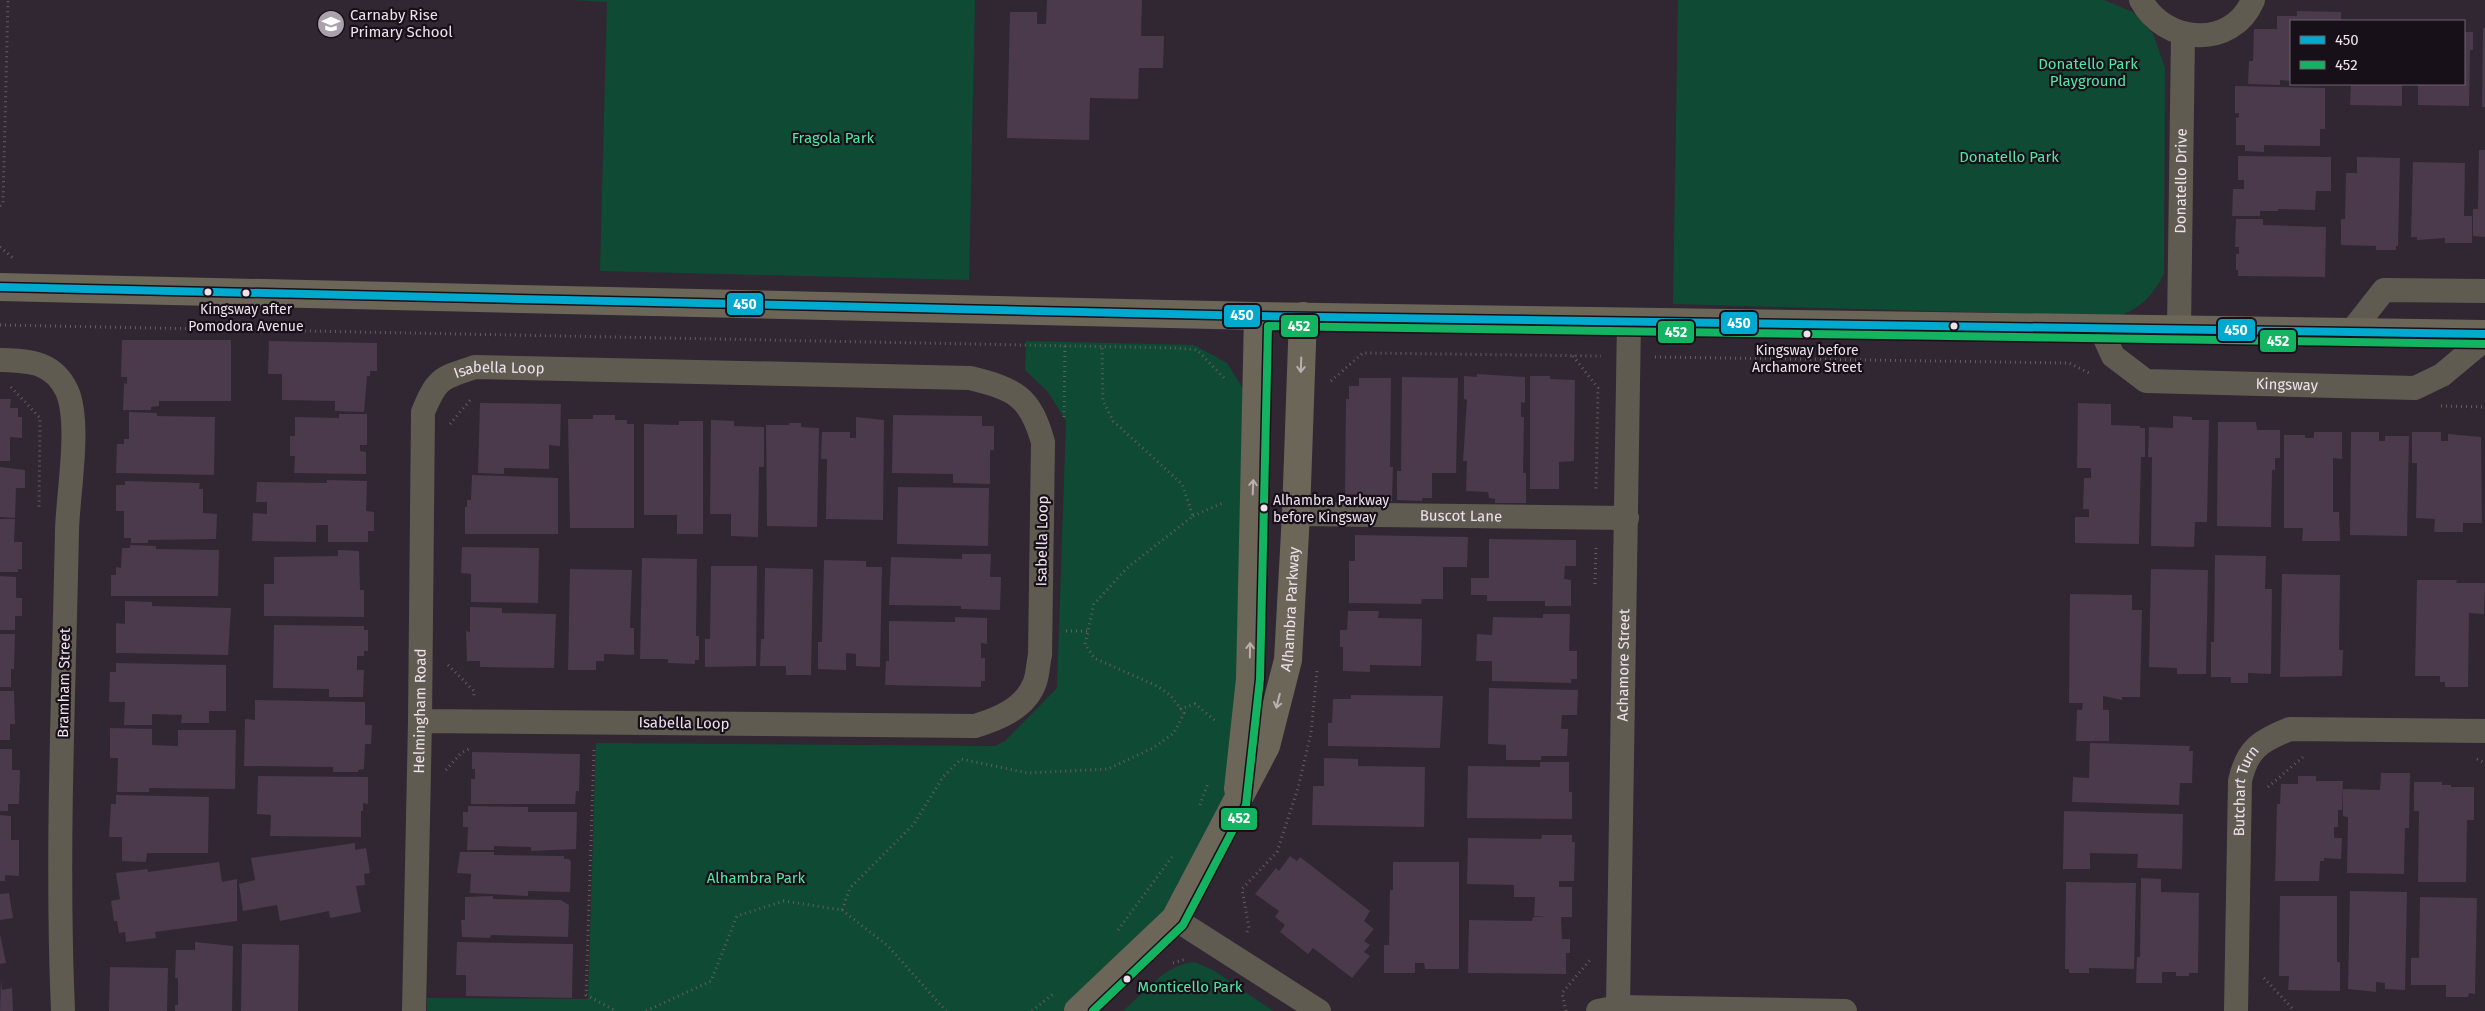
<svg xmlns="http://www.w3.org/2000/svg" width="2485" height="1011" font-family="'Fira Sans',sans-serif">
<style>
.green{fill:#0f4a35}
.building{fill:#4a3a4c}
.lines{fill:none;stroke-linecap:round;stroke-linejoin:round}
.path{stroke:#645e5d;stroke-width:3;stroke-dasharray:1 4;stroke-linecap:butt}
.street{stroke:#605b51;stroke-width:24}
.secondary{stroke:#6c6659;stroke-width:28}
.bus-1-casing{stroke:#171018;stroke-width:11}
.bus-2-casing{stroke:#171018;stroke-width:11}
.bus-1{stroke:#00a9ce;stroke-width:8}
.bus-2{stroke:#13b361;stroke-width:8}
.oneway{stroke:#b9b0b2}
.bus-dot{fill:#ede2ee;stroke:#171018;stroke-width:2}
.labels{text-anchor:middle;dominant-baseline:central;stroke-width:4.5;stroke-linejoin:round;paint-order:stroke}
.bus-label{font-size:14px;fill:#ede2ee;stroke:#171018}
.poi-label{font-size:15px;fill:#ede2ee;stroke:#171018;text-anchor:start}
.park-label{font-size:15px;fill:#52e7a7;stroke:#171018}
.street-label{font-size:15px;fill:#ede2ee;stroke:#171018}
.line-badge{stroke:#171018;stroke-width:2}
.badge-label{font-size:14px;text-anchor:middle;font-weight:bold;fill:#fff}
</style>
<rect width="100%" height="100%" fill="#302732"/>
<g class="green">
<path d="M975,0L969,280L600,271L607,2L571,0Z"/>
<path d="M1678,0H2104L2133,12L2153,34L2165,68L2164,274C2153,295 2141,308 2119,316L1673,304Z"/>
<path d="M1026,341L1194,345L1227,363L1247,395L1236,803L1175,919L1065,1011H427V998L588,999L596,743L995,746L1005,741L1057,688L1066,421L1048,392L1025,370Z"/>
<path d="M1194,962L1213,970L1273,1011H1123C1144,993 1164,965 1194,962Z"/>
</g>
<g class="building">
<path d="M1047,0H1142L1141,36H1164L1163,68H1139L1138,99L1090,98L1089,140L1007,138L1010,12H1037V24H1046Z"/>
<path d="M2297,11L2341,12V21H2291V81L2280,80V85L2248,84L2249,61H2253L2254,29H2277V16H2297Z"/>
<path d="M2483,28H2485V107H2482Z"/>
<path d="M2464,32H2473V50H2470L2469,106L2418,105V84H2464Z"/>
<path d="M2351,84H2402V106L2350,105Z"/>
<path d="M2235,86L2325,88V129H2320V146L2264,145V152L2245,151V145H2236V117L2239,118V113H2235Z"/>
<path d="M2479,150H2485V237L2473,236V209H2478Z"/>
<path d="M2238,156L2331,157V191H2316L2315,210L2278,209V211H2260V216H2232L2233,189H2244V180H2238Z"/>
<path d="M2357,157L2400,158L2398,246H2396V250H2376V246L2341,245V219H2345L2346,173H2357Z"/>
<path d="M2413,162L2465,163L2464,216H2472V243H2445V238L2417,240V237H2411Z"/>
<path d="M2236,219H2263V225L2326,227L2325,277L2238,276V270H2236V254H2239V247H2235Z"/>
<path d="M122,340H231V401H159V406L151,407V410H123L124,383L127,384V377H121Z"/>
<path d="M269,341L377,343V371H370V376H367L364,412L335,411V401L282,400V374H268Z"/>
<path d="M1477,374L1525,377V403L1521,402V417H1524L1523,473H1526V503H1495V499L1489,498L1488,492L1466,491L1467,461H1463L1467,400L1464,399V376L1477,377Z"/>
<path d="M1530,376H1550V379L1575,380L1574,461L1559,462V489H1530Z"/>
<path d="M1402,377L1458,378L1456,473H1432V498H1422V501L1397,500V471H1401Z"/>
<path d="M1359,378H1391L1390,467H1393L1392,501H1367V495L1345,494L1346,399H1349V386H1359Z"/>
<path d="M0,399H11L10,408H18V417H22V438L10,437V461H0Z"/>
<path d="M480,403L561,404L560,446L549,445V469L504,468V474L478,473Z"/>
<path d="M2078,403L2111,404V425L2140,426V428H2145V457H2141L2139,544L2075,543V517H2089V509H2083L2084,478H2091V468H2077Z"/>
<path d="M129,412L157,413V416L215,417L214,475L116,473L117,444H124V439H129Z"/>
<path d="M339,414H367V445H360V451L366,452V474L294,473L295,456H290V436H295V417L339,418Z"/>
<path d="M593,415H615V420H627V424H634V528H570L568,419H593Z"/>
<path d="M893,415L982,416V426H994V450H990V484L953,483V474L892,473Z"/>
<path d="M2173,416L2192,417V420H2209L2207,522H2195L2194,547L2151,546L2152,457H2148L2149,427L2173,428Z"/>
<path d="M856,417L884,420L883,520L826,519L827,459H821L822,432H850V438H856Z"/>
<path d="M711,420L734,421V426L764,427V467H759L758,537L731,536V514H710Z"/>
<path d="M679,421H703V534H677V515H644V424L679,425Z"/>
<path d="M2218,422H2256L2257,430H2280V458H2275V470H2272L2271,527L2217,526Z"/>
<path d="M789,423H801V427L819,428L817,527L767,526L766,425H789Z"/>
<path d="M2314,432H2342V459L2333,458V512H2339L2340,541H2302L2303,528H2284V435H2305V438H2314Z"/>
<path d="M2351,432H2379V441H2385V436H2409L2407,536L2350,535Z"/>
<path d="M2412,432H2441V441H2448V434L2481,437L2482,523H2463V532H2434L2435,519L2416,518L2417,463H2412Z"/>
<path d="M0,467L25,470V488H16L15,518L0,517Z"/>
<path d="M472,475L558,478V534H465V507H467V500H471Z"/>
<path d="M327,480L367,481L366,511L374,512V531H368V542H328V525H316V542L252,541L253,513L267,514V502H256L257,482L327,483Z"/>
<path d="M125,481L200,483L199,489H203V513L217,514L216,539L148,540V543H131V538H124V511H116V485H125Z"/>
<path d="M898,487L989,488L988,546L897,544Z"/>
<path d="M0,519H15L14,542H22V569H18V572H0Z"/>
<path d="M1355,535L1468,537L1467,567H1443V599H1422L1421,604L1349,603V561H1355Z"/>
<path d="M1489,539L1576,540V566H1565L1564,579L1571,580V606H1545V601H1487V595H1471V578H1489Z"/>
<path d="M130,545L156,546V549L219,550L218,596H111V575H116V567L121,568L122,548H130Z"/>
<path d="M462,547L539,548L538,603L471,602V574L461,573Z"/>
<path d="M338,550L359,551L360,590H364V617L264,616V584H274V557L338,556Z"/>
<path d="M962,554H991L990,577H1001L1000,610L961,609V606L889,605L891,557L962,559Z"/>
<path d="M2215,555L2266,556L2265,589H2272L2271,674L2248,673V683H2231V677H2211V642H2214Z"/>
<path d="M642,558L697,559L696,636H699V660H695V664L668,663V659H640Z"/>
<path d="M824,560L866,561V567H882L880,667L856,666V654L846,653V670L818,669V642H822Z"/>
<path d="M711,566H757L756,666L705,667V639H710Z"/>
<path d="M765,568L813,569L811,675H786V666H760L761,639H764Z"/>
<path d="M570,569L632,570L630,628H634V655L604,654V661H596V670H568Z"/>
<path d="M2151,569L2208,570L2206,674H2177V668L2149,667Z"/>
<path d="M2282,574L2340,575L2339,650H2343L2342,676L2280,677Z"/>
<path d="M0,576L16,577V598H22V616H15V630H0Z"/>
<path d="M2417,580H2457L2456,583H2485L2484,614L2469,613L2468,687H2445V682H2440V676H2415Z"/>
<path d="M2070,594L2132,595V610H2142L2140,697H2122V700L2103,696V710H2109V741H2076L2077,710H2082L2083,703H2069Z"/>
<path d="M125,601L152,602V606L231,608L228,655L116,653V623L125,624Z"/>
<path d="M470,607L502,608V613L556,614L554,668L480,667V661H467L466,631L470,632Z"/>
<path d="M1348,611H1379L1378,618L1422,619L1421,666L1370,665V672L1343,671V647H1340V630H1347Z"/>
<path d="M1543,614H1570L1569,651H1577V679H1571V683L1492,681V661H1476L1477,634L1492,635L1493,617L1543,618Z"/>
<path d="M955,617L987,618V644L981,643V658H985V681H981V687L885,685L886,661H889V621L955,622Z"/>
<path d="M274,625L364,626V630H368V651H364V656H357V670H364L363,697H329V689L273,688Z"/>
<path d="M0,634H15L14,669H11V687H0Z"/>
<path d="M116,663L226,665V711H209V723H181L182,715L152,714V725H124L125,702H109L110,672H116Z"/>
<path d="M1489,688L1578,690L1577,715H1562L1561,729H1568L1567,756H1541V760H1506V745L1488,744Z"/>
<path d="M0,691H14L15,724H10V740H0Z"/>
<path d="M1351,695L1443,696L1440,748L1328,746V723H1332L1333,699H1351Z"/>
<path d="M255,700L365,702V725H372L371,744H365L364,769L358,770V772H333V767L244,766L245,719L255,720Z"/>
<path d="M110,728L152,729V745L178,746V730H236L235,789L149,788V792H117L118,758H110Z"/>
<path d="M2090,743L2190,746L2189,751H2193L2192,783H2180L2179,805L2072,802L2073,777L2089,778Z"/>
<path d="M0,749H12V770H20L19,804H8V811H0Z"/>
<path d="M472,752L580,754L579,791H576L575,804H471V779H475V769H472Z"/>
<path d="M1324,758L1358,759V766L1425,767L1424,827L1312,825L1313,786H1324Z"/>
<path d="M1540,762H1569V792H1572V819L1467,818L1468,766L1540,767Z"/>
<path d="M2381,773H2410L2409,828H2405L2404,874L2347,873L2348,817L2343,816V789L2380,790Z"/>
<path d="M258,776L368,777V804L363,803V811H361V837L270,836L271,815L257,814Z"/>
<path d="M2298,776H2316V781H2343L2342,810H2338V827H2334V838H2342L2341,859L2324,858V861H2320L2319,881H2275L2277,804H2280L2281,784H2298Z"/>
<path d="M2414,782H2442V785H2451V787H2474V820H2467L2466,882H2418L2419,811H2414Z"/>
<path d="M116,795L209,797L208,853H147L146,862L122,861V837H109L111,804H116Z"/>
<path d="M468,806L528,807V812H577L576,849L531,851V847L494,846V850H467L468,827H463V812H468Z"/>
<path d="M2064,811L2183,814L2182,869L2137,868L2138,854L2090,853V869H2063Z"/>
<path d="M0,815L11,816V840H19V876L5,875V881H0Z"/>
<path d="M1542,835H1572V842H1575L1574,881H1559V887H1572V917H1561L1562,939H1570V953H1566V974L1468,973L1469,920L1532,921L1533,917L1546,916H1534L1535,897H1514V885L1467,884L1468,838L1541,839Z"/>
<path d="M355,843V850L366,848L370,873L364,874L365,885L356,886L361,912L330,918L329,911L280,921L277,905L243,911L239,884L255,880L251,858Z"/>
<path d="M460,852H494V855L564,856V859H569L571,862L570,892L528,891V896L470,893L471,874L457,873Z"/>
<path d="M1290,856L1297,861L1300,857L1370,911L1364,921L1374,929L1364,941L1370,945L1364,952L1370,956L1352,978L1313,948L1308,954L1280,932L1285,925L1275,917L1279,911L1255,894L1276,868L1279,871Z"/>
<path d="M219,862L222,882L237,879V921L155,932L156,938L126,942L125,932L119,933L117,921H114L111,901L120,899L116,873L147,869L148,872Z"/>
<path d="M1393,862H1459V969H1425L1424,963H1415V973H1384V945H1389L1390,890H1393Z"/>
<path d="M2141,878L2161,879V892L2199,893L2198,973H2189V976H2176V972H2162V983H2136L2137,957H2140Z"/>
<path d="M2066,882L2136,883L2134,969L2089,968V973H2069V969H2065Z"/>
<path d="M2350,891L2407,892L2405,990L2385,989V983L2376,982V992L2348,989Z"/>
<path d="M9,893L13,918L0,920V894Z"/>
<path d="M493,896V899L561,900L569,905L568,937L491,935L490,938L462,937L461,920H465V897Z"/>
<path d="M2280,896H2337V962H2340V991L2288,990L2289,976H2279Z"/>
<path d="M2420,897L2477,898L2475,994L2469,993L2468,997H2446V985H2411V958H2419Z"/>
<path d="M0,934L6,963L0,964Z"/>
<path d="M195,942L233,946L232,1011H175V1005H178V978H175L176,950H195Z"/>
<path d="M457,942L573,944L572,998L466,996V975H456Z"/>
<path d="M242,944L299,945L298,1011H241Z"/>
<path d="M110,967L168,968L167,1011H109Z"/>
<path d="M1,980L2,990L12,988L13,1011H0Z"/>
</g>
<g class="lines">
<g class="path">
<path d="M0,206L3,203L8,0"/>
<path d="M0,247L13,258"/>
<path d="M0,325L1177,348L1197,350L1226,380"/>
<path d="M1573,356L1598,388L1596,491"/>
<path d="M1655,357L2069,363L2091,374"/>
<path d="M1331,381L1363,353L1601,356"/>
<path d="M11,387L40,418L39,509"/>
<path d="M2441,406L2485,407"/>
<path d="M1064,417L1065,345"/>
<path d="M450,424L472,398"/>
<path d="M1193,516L1225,502"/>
<path d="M1595,584L1596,545"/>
<path d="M1066,631H1088"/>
<path d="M448,665L474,691V696"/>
<path d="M1180,709L1195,704L1217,722"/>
<path d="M594,750L586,995L616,1011"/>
<path d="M2477,759L2485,763"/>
<path d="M446,770L461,753L469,749"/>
<path d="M2268,787L2303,757"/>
<path d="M1200,805L1208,783"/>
<path d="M842,910L888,946L946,1011"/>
<path d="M1118,930L1172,857"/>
<path d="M1247,932L1249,928L1242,889L1277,852L1298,788L1311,733L1317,671"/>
<path d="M1173,963L1186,959"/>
<path d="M2264,978L2292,1008V1011"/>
<path d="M646,1011L711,981L737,916L784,901L842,910L850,888L914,824L943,777L961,759L1028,773L1108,769L1153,748L1174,733L1184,713L1170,695L1157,686L1094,658L1085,644L1094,604L1127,568L1193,516L1182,484L1113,421L1103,401L1102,347"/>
<path d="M1032,1011L1053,994"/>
<path d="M1566,1011L1562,993L1590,960"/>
</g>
<g class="street">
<path d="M2141,0C2164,44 2232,50 2253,0"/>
<path id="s1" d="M2100,327L2113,356L2146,381L2415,388L2442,375L2485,339"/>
<path id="s2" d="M2179,329L2183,35"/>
<path d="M2351,332L2384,290L2485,291"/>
<path d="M0,360C29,361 53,361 67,391C81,423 68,493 67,530C64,690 56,851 63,1011"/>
<path id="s3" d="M1296,514L1627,518"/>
<path d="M1175,919L1319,1011"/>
<path id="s4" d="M1618,1007L1629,321"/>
<path id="s5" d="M414,1011L420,721L423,412C437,378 441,378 475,367L970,378C1015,389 1030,396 1043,442L1040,655C1038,663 1038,674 1035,682C1026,708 998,719 975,726L420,721"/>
<path d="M1598,1011L1618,1007L1845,1011"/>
<path id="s6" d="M2236,1011L2240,781C2247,749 2260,741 2290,729L2485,731"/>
</g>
<g class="secondary">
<path d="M0,287L1258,316L2485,334"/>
<path d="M1238,789L1250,679L1258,316"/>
<path id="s7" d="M1078,1011L1175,919L1266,746L1288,660L1296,514L1303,316"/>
</g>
<g class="bus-1-casing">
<path id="bus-1" d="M0,287L1258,316L2485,334"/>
</g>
<g class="bus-2-casing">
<path id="bus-2" d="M1093,1011L1183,925L1246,805L1260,679L1268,326L2485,344"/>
</g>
<use href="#bus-1" class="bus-1"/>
<use href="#bus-2" class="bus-2"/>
</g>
<defs><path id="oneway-shaft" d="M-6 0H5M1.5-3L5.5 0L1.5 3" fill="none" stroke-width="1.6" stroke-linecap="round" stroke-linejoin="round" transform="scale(1.25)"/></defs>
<g class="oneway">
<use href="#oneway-shaft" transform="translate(1301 365) rotate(92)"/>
<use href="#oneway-shaft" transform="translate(1253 487) rotate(-88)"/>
<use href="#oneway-shaft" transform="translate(1250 650) rotate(-89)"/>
<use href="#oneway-shaft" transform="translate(1278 701) rotate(104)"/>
</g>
<defs>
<g id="school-disc" transform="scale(1.4375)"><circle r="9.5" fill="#aba1ac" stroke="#171018"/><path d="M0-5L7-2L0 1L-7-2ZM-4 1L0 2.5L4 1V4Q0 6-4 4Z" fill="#fff"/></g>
</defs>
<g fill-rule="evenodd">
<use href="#school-disc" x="331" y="24"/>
</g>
<g class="bus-dot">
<circle cx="208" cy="292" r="4.5"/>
<circle cx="246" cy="293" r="4.5"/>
<circle cx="1954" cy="326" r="4.5"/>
<circle cx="1807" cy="334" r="4.5"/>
<circle cx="1264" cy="508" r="4.5"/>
<circle cx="1127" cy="979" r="4.5"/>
</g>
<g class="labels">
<g class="bus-label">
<text x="246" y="309">Kingsway after<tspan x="246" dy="17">Pomodora Avenue</tspan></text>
<text x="1807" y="350">Kingsway before<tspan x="1807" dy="17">Archamore Street</tspan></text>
<text x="1273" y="500" text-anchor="start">Alhambra Parkway<tspan x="1273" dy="17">before Kingsway</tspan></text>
</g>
<g class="poi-label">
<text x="350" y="15">Carnaby Rise<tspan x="350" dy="17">Primary School</tspan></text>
</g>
<g class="park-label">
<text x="2088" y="64">Donatello Park<tspan x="2088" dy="17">Playground</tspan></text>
<text x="833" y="138">Fragola Park</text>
<text x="2009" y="157">Donatello Park</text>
<text x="756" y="878">Alhambra Park</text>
<text x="1190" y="987">Monticello Park</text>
</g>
<g class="street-label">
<text stroke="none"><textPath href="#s2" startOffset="148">Donatello Drive</textPath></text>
<text stroke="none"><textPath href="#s5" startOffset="696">Isabella Loop</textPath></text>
<text stroke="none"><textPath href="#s1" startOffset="214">Kingsway</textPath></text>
<text stroke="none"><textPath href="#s3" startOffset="165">Buscot Lane</textPath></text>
<text transform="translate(1042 541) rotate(-89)">Isabella Loop</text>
<text stroke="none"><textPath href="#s7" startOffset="469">Alhambra Parkway</textPath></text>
<text stroke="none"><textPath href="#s4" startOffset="342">Achamore Street</textPath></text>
<text transform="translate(64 683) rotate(-89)">Bramham Street</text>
<text stroke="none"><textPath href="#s5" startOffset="300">Helmingham Road</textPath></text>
<text transform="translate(684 723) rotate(1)">Isabella Loop</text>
<text stroke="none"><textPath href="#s6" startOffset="221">Butchart Turn</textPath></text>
</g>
</g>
<g class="line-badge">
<rect x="726" y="292" width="38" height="24" rx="5" fill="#00a9ce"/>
<rect x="1223" y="304" width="38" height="24" rx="5" fill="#00a9ce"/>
<rect x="1720" y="311" width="38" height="24" rx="5" fill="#00a9ce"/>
<rect x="1280" y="314" width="39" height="24" rx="5" fill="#13b361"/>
<rect x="2217" y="318" width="39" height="24" rx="5" fill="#00a9ce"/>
<rect x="1657" y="320" width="38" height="24" rx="5" fill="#13b361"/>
<rect x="2259" y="329" width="38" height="24" rx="5" fill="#13b361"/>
<rect x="1220" y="807" width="38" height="24" rx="5" fill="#13b361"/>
</g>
<g class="badge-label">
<text x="745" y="309">450</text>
<text x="1242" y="320">450</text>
<text x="1739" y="328">450</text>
<text x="1299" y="331">452</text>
<text x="2236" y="335">450</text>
<text x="1676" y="337">452</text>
<text x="2278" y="346">452</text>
<text x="1239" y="823">452</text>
</g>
<rect x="2290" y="20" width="175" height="65" fill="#171018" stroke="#6d646e"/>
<rect x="2300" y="36" width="25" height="8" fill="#00a9ce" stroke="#6d646e"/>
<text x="2335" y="45" font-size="15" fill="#ede2ee">450</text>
<rect x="2300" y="61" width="25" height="8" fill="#13b361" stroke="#6d646e"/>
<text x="2335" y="70" font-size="15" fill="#ede2ee">452</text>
</svg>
